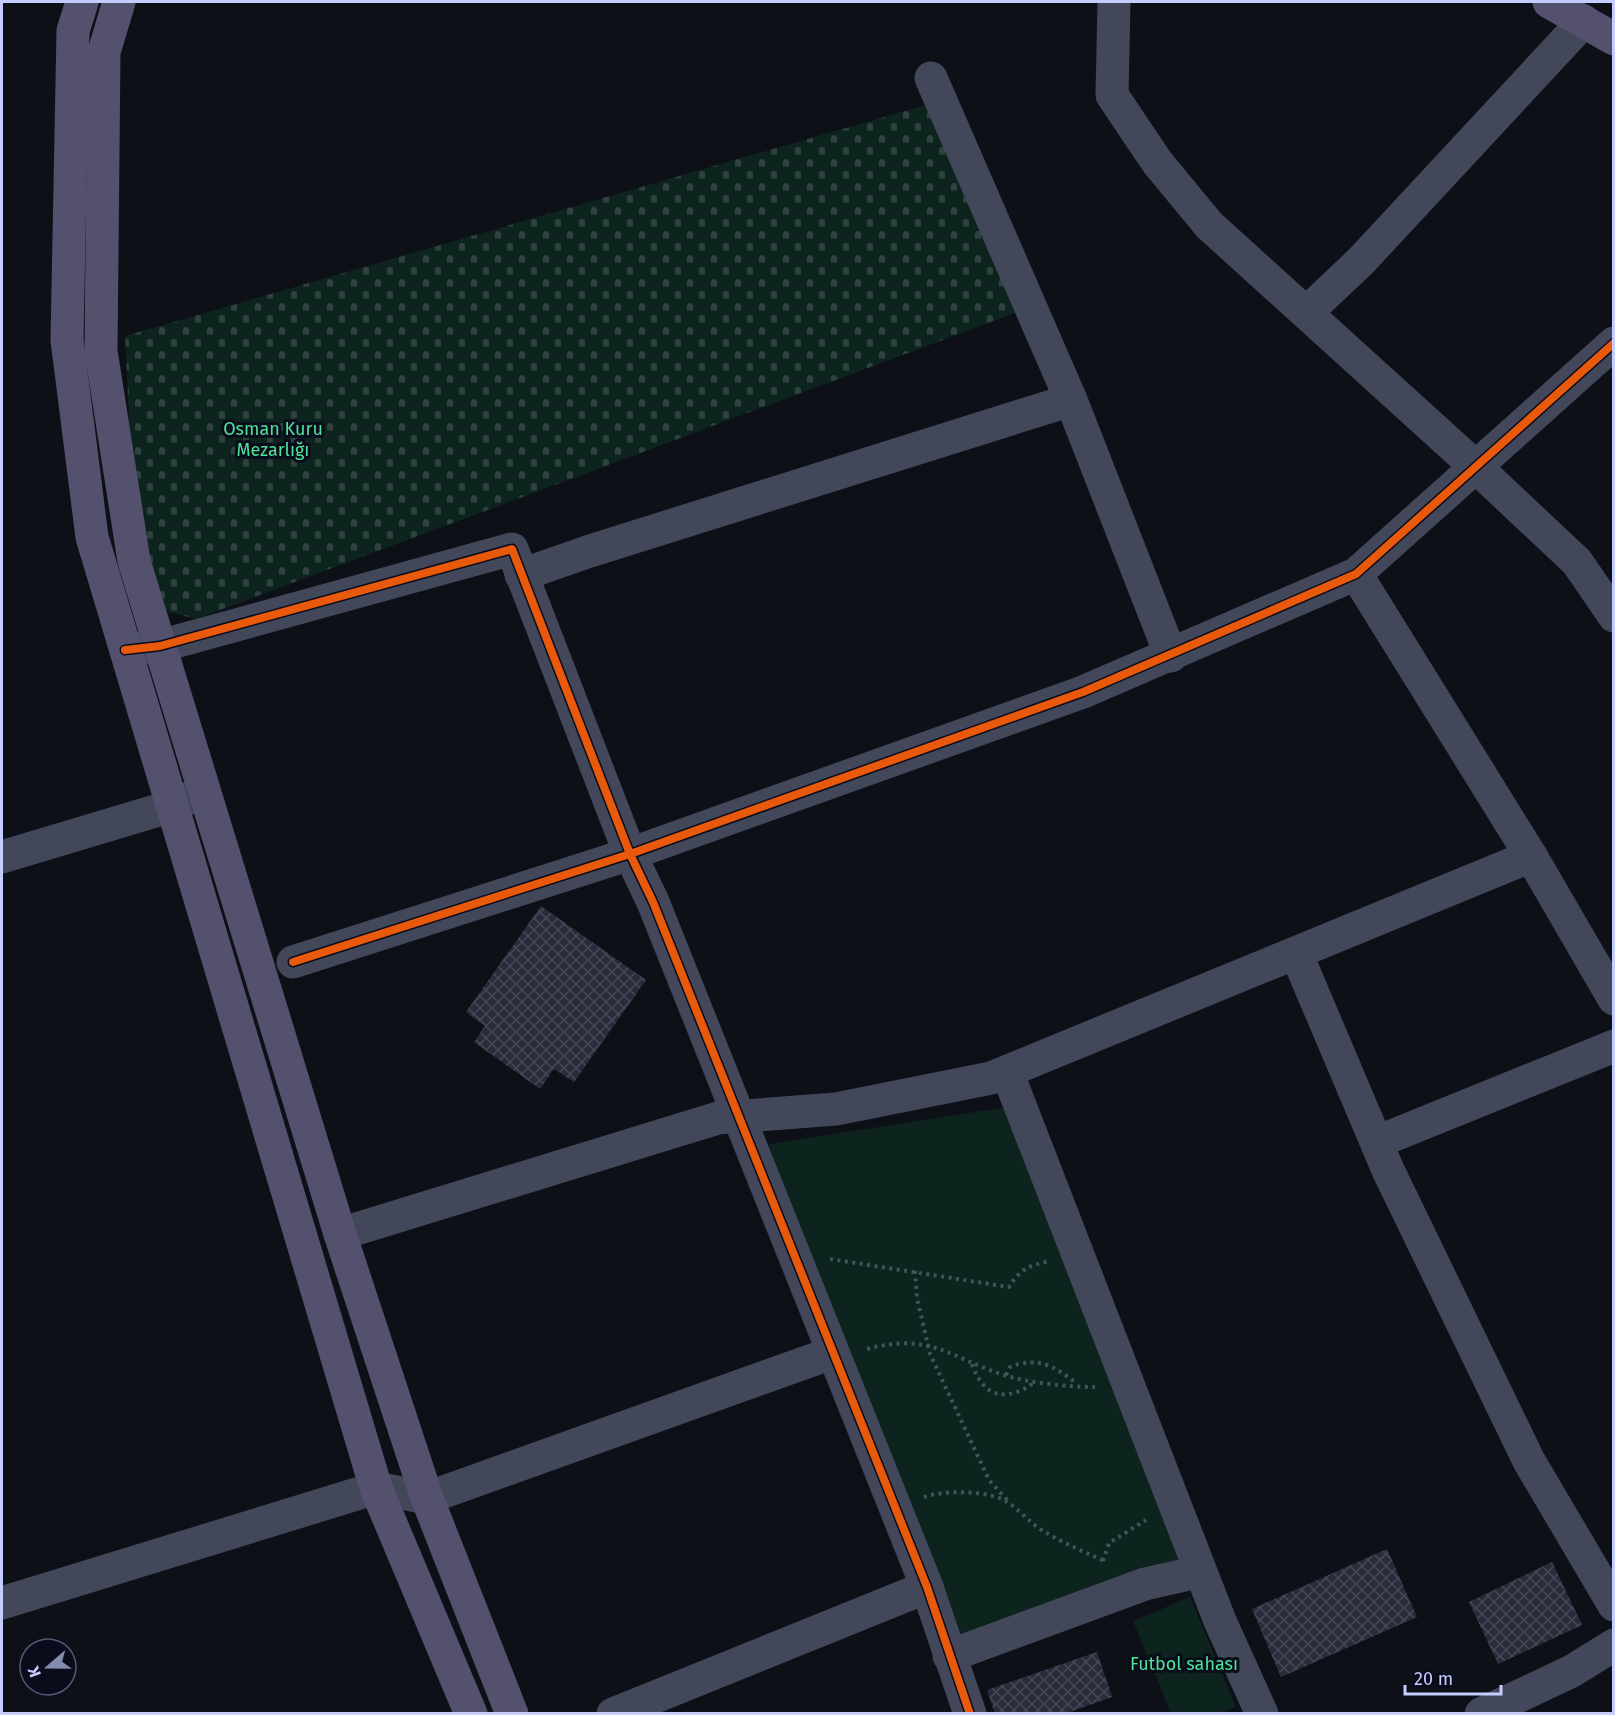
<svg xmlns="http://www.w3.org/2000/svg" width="1615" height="1715" font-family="'Fira Sans',sans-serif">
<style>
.cemetery{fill:url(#cemetery-stones)}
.park{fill:#0d231e}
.building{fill:url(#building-cross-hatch)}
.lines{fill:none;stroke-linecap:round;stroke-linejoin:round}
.path{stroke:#40545a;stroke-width:4;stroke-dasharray:3 4.5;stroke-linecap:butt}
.minor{stroke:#424759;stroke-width:33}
.major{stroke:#54516e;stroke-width:33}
.cycleway-casing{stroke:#0a0c1c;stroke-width:11}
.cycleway{stroke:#e8590c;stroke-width:8}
.labels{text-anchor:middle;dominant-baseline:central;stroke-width:6;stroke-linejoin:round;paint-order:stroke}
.park-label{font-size:18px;fill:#4ee297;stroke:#0a0c1c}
</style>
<defs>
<pattern id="cemetery-stones" width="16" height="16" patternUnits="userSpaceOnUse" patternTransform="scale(1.5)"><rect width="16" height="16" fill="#0d231e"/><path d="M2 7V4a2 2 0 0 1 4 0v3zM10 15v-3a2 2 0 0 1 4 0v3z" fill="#2f4240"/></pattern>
<pattern id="building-cross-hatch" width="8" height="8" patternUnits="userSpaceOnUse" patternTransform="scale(1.5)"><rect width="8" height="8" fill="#2b2c3b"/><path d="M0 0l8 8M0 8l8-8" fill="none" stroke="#484958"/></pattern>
</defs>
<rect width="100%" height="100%" fill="#0e1018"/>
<path class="cemetery" d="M929,104L1015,313L196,619L162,610L133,496L125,336Z"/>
<g class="park">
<path d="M1014,1106L1198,1572L949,1656L808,1291L769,1144Z"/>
<path d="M1190,1597L1236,1707L1220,1713H1171L1133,1621Z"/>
</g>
<g class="building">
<path d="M541,906L646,980L574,1082L554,1069L540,1089L474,1042L485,1026L466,1012Z"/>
<path d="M1387,1549L1417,1617L1281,1677L1252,1609Z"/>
<path d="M1552,1562L1582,1625L1498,1664L1469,1602Z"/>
<path d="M1097,1652L1112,1697L1064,1714H995L987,1690Z"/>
</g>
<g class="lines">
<g class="path">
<path d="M830,1259L1009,1287C1019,1271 1028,1265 1047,1262"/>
<path d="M915,1271L917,1298L930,1354L989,1480L1008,1501"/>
<path d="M867,1349C931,1332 948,1357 1004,1375C1029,1383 1068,1387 1095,1387"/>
<path d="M972,1364C984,1399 1007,1402 1035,1382"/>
<path d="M1006,1375L1010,1367C1038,1356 1055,1366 1077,1384"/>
<path d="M924,1497C944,1490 989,1490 1007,1502C1019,1509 1028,1521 1040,1529C1061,1542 1084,1552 1107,1562"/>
<path d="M1103,1561L1109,1543L1146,1520"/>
</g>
<g class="minor">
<path d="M1114,2L1112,95L1157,162L1209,225L1477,468L1577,562L1614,616"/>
<path d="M931,78L1071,400L1171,656"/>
<path d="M1306,313L1361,261L1584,21"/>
<path d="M1356,574L1531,856L1614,999"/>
<path d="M521,575L590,551L1071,400"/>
<path d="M132,649L160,646L512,549L630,854L653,902L927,1587L970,1714"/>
<path d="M2,857L172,806L204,791"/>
<path d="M1296,953L1388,1170L1529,1461L1614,1605"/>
<path d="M293,962L630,854L1083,692L1356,574L1614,343"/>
<path d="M1007,1072L1220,1621L1262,1714"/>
<path d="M1377,1142L1614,1046"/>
<path d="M340,1234L718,1118L836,1109L991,1078L1531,856"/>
<path d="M2,1603L376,1488L427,1498L832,1353"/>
<path d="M949,1656L1145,1584L1198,1572V1566"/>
<path d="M613,1714L927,1587"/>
<path d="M1481,1714L1572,1671L1614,1645"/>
</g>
<g class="major">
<path d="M82,2L73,31L67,340L92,537L376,1488L471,1714"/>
<path d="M119,2L104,52L101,351L134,561L340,1234L427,1498L512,1714"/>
<path d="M1549,2L1614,39"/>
</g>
<g class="cycleway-casing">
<g id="cycleway">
<path d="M125,650L160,646L512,549L630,854L653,902L927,1587L970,1714"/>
<path d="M293,962L630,854L1083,692L1356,574L1614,343"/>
</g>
</g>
<use href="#cycleway" class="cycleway"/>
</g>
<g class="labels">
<g class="park-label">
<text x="273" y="429">Osman Kuru<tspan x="273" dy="21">Mezarlığı</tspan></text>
<text x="1184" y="1664">Futbol sahası</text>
</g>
</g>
<rect width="1615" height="1715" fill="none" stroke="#c5cdff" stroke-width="6"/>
<g transform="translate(48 1667) rotate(250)"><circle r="28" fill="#0a0c1c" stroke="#555977" stroke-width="1.5"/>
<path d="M0-4.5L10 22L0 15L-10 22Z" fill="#858bae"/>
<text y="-9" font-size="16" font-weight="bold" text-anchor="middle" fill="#c5cdff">K</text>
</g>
<path d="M1405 1685v9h96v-9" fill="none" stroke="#c5cdff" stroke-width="3"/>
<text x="1414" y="1685" font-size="18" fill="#c5cdff" stroke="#0a0c1c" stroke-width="4.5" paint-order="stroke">20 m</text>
</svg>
